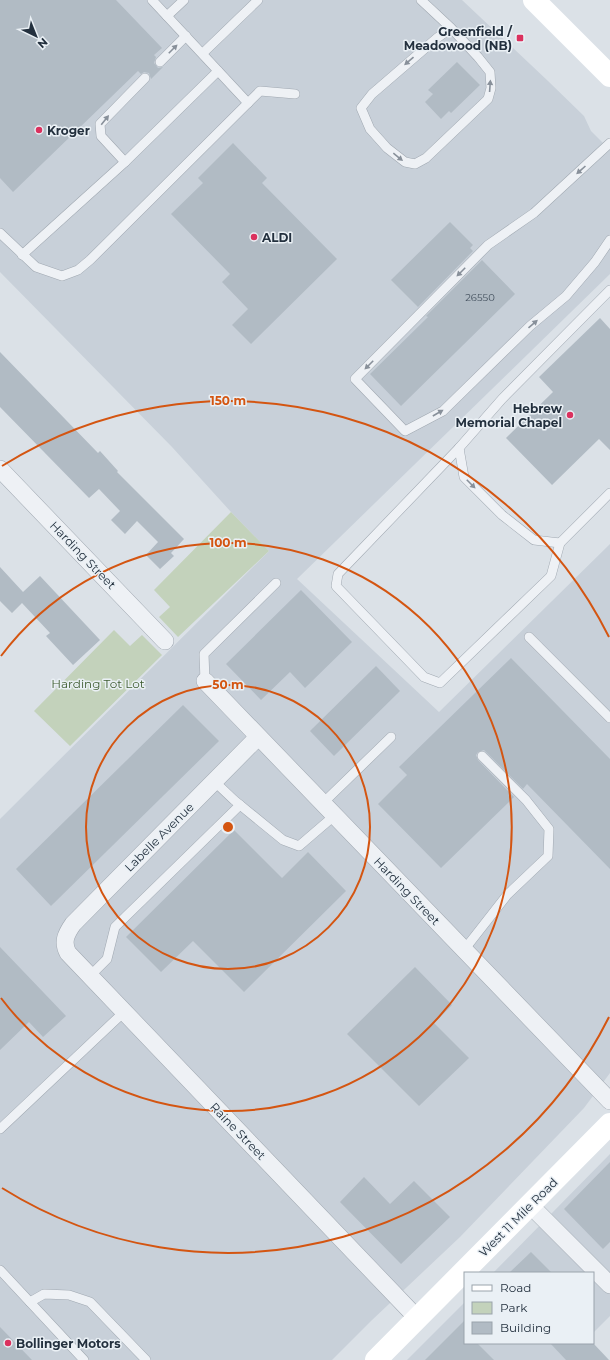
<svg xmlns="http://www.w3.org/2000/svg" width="610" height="1360" font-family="Montserrat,sans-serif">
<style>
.built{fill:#c8d0d9}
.green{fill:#c3d2bb}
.building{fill:#b1bbc4}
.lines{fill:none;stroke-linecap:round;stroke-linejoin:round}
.lane-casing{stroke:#a0a8b1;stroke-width:10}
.street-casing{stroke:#a0a8b1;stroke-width:18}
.lane{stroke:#eef1f5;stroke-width:9}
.street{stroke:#eef1f5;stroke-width:17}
.secondary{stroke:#fff;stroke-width:22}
.oneway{fill:#88909a}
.ring{fill:none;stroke:#d45511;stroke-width:2}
.poi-dot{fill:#db315e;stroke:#eaf0f5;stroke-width:1.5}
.labels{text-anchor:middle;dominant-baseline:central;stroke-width:3;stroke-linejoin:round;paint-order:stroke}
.number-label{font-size:10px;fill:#465360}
.poi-label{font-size:12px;font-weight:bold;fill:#23303e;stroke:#eaf0f5;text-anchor:start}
.street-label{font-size:12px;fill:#23303e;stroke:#eaf0f5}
.park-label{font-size:12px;fill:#3d5b2f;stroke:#eaf0f5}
.centre{fill:#d45511;stroke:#eaf0f5;stroke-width:2}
.ring-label{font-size:12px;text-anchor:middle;font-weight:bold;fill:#d45511;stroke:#eaf0f5;stroke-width:3;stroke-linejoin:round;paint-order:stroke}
</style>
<rect width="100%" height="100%" fill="#dbe1e7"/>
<g class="built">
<path d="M0,0H462L548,81L584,116L591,131L610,150V274L297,579L439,712L610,544V1073L584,1108L460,1237L371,1321L332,1360H0V819L269,551L231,512L172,447L0,272Z"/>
<path d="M610,1154V1316L593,1333V1273H493Z"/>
<path d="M465,1302V1343H583L566,1360H407Z"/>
</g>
<g class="green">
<path d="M231,512L269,551L178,637L159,617L170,607L154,590Z"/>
<path d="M114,630L130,646L142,635L162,655L70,746L34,711Z"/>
</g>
<g class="building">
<path d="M0,0H116L162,48L154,55L156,57L154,63L158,68L163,67L151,79L149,73L144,72L141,74L138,71L13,192L0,178Z"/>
<path d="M457,62L480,85L451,113L449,111L441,119L425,102L433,94L428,90Z"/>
<path d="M233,143L267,178L262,183L337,259L251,344L232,325L248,309L222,282L230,274L171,214L203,183L198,178Z"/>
<path d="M450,222L473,245L470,248L473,251L418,307L391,280Z"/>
<path d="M482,260L515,294L401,406L370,374L428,317L426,316Z"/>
<path d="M600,318L610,329V450L599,439L552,485L506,438L553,392L539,377Z"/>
<path d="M0,352L98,453L100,451L118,471L117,472L184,539L171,553L174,556L160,569L146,555L158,542L137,521L125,534L111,520L120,511L99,489L89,498L0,407Z"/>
<path d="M0,567L23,592L40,576L100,640L73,665L46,636L50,633L22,603L12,613L0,601Z"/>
<path d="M301,590L352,642L305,688L290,672L261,700L226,664Z"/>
<path d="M511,658L610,759V869L527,784L523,789L484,750L478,752L476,755L478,760L514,797L441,868L378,804L407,775L399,767Z"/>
<path d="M376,666L400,691L334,756L310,731Z"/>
<path d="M183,705L219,741L51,906L16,869Z"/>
<path d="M234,830L282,878L308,852L346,891L244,992L193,941L161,972L126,937Z"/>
<path d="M0,947L66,1016L43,1037L29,1022L0,1050Z"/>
<path d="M415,967L452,1005L434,1023L469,1058L419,1106L347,1034Z"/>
<path d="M610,1162V1242L603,1249L564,1209Z"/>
<path d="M364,1177L390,1204L414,1181L450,1217L401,1264L340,1202Z"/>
<path d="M531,1252L552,1273H509Z"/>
<path d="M465,1320V1343H477L494,1360H425Z"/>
<path d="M0,1327L32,1360H0Z"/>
<path d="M550,1343H593L609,1360H566Z"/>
</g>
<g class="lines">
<g class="lane-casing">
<g id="lane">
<path d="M152,0L248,103"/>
<path d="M421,0L451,28L478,57L490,72L491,88L488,99L426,158L415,164L405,162L387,148L370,129L361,108L372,94L437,38L451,28"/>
<path d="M167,16L184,0"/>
<path d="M203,53L258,0"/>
<path d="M160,62L186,36"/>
<path d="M610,143L534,213L488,245L355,379L405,431L443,411L530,326L566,296L595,262L610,240"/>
<path d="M125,162L101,136L100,124L145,78"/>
<path d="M0,233L36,267L62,276L78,270L90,260L260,91L295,94"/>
<path d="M22,255L125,162L218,71"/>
<path d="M610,290L502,399L459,448L338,574L336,586L424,677L440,683L551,576L560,543L610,493"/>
<path d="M459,448L464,477L502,515L534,540L560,543"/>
<path d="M529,637L610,718"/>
<path d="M205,681L204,654L276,583"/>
<path d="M214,781L234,800L283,840L299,846L334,816"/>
<path d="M322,804L391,737"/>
<path d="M464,950L507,895L548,856L549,829L526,800L482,756"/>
<path d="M90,976L107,959L115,927L240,805"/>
<path d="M0,1129L124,1012"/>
<path d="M0,1270L84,1360"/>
<path d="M30,1302L44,1294L69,1295L90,1302L146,1360"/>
</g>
</g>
<g class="street-casing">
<g id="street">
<path d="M0,469L165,641"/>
<path d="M205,681L610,1101"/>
<path d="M258,737L73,924C66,934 62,942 68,953L417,1318"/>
<path d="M530,1205L610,1285"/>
</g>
</g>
<use href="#lane" class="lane"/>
<use href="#street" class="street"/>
<g class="secondary">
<path d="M534,0L610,76"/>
<path d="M376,1360L610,1124"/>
</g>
</g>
<defs><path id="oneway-solid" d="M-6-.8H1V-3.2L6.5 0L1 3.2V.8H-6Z"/></defs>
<g class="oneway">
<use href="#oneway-solid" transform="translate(173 49) rotate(-45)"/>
<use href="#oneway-solid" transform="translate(409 61) rotate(139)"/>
<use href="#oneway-solid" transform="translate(490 86) rotate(-86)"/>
<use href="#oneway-solid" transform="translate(105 120) rotate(-51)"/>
<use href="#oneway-solid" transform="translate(398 157) rotate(39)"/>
<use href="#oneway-solid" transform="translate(581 170) rotate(138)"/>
<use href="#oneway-solid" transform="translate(461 272) rotate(135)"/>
<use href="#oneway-solid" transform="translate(533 324) rotate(-41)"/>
<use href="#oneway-solid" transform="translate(369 365) rotate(135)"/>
<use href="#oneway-solid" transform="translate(438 413) rotate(-30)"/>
<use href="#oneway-solid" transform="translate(471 484) rotate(45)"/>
</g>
<g class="ring">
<circle cx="228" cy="827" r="142"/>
<path d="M1 656A284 284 0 1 1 1 998"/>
<path d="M609 1017A426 426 0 0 1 2 1188M2 466A426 426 0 0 1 609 637"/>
</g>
<g class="poi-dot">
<rect x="516" y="34" width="8" height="8" rx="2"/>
<circle cx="39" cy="130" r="4"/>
<circle cx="254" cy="237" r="4"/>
<circle cx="570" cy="415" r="4"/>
<circle cx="8" cy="1343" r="4"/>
</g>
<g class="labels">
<g class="number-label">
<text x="480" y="297">26550</text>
</g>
<g class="poi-label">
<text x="512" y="31" text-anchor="end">Greenfield /<tspan x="512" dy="14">Meadowood (NB)</tspan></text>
<text x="47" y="130">Kroger</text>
<text x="262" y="237">ALDI</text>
<text x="562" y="408" text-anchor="end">Hebrew<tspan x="562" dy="14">Memorial Chapel</tspan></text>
<text x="16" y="1343">Bollinger Motors</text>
</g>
<g class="street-label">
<text transform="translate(83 555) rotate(46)">Harding Street</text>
<text transform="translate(159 837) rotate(-45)">Labelle Avenue</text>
<text transform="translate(407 891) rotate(46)">Harding Street</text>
<text transform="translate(238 1131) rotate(46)">Raine Street</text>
<text transform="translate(518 1217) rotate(-45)">West 11 Mile Road</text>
</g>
<g class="park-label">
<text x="98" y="683">Harding Tot Lot</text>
</g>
</g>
<circle cx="228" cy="827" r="6" class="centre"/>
<g class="ring-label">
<text x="228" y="405">150 m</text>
<text x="228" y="547">100 m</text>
<text x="228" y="689">50 m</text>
</g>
<rect x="464" y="1272" width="130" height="72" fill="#eaf0f5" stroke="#9aa3ac"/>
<rect x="472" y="1285" width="20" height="6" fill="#ffffff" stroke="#9aa3ac"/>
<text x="500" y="1292" font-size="12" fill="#23303e">Road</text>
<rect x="472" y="1302" width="20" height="12" fill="#c3d2bb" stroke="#9aa3ac"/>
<text x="500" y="1312" font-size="12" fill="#23303e">Park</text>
<rect x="472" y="1322" width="20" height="12" fill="#b1bbc4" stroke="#9aa3ac"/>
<text x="500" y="1332" font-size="12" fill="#23303e">Building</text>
<g transform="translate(36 36) rotate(137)" stroke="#eaf0f5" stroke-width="3" paint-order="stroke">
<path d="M0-3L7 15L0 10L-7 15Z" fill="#23303e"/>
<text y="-6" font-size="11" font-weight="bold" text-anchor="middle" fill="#23303e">N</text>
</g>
</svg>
